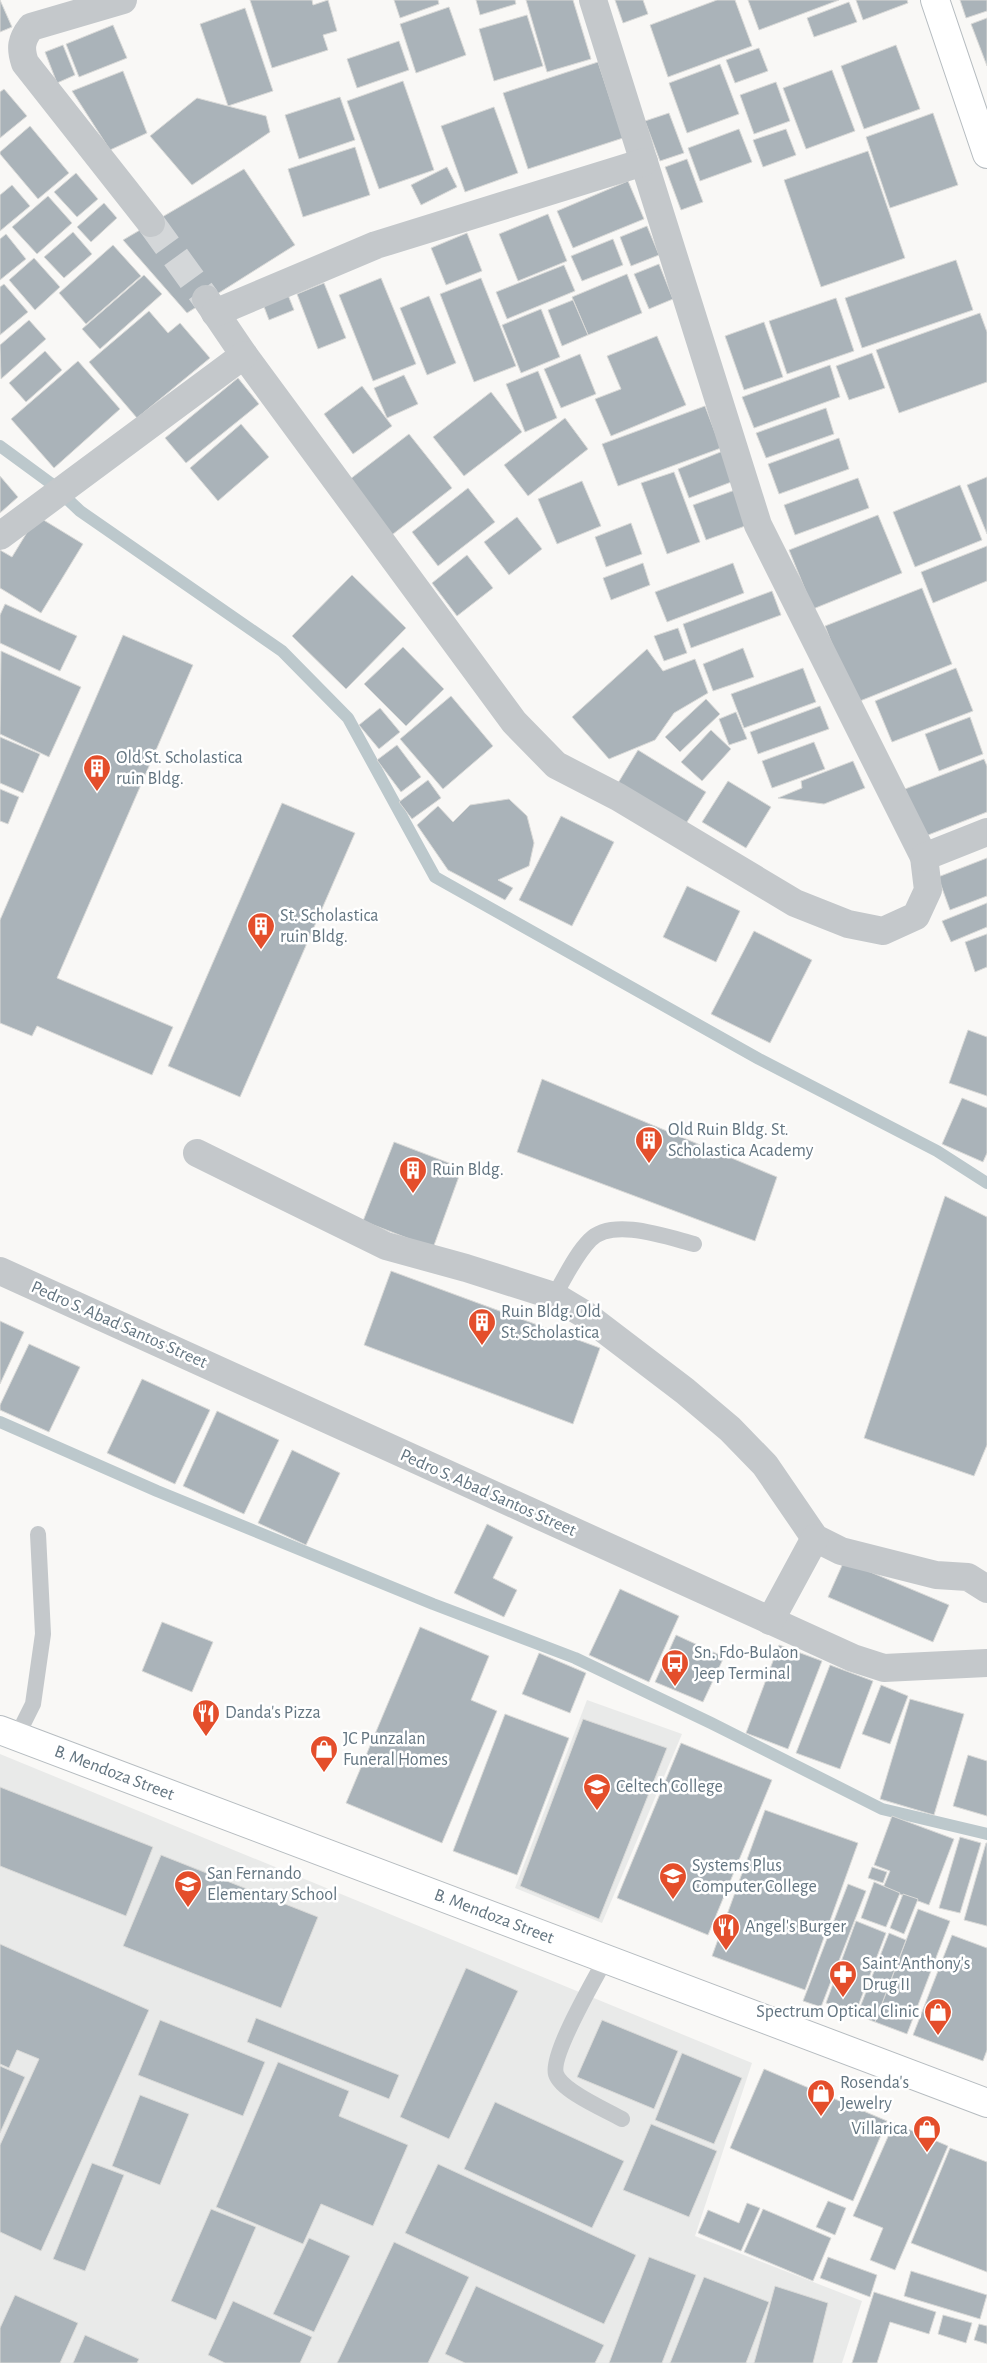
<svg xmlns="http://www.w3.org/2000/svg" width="987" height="2363" font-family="'Alegreya Sans',sans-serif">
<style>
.built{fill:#e9eae9}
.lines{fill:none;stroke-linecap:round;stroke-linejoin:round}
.stream{stroke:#bcc8cc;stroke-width:12}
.building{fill:#aab3b9;stroke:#dadad8}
.street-tunnel{stroke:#d4d7d9;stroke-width:28;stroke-dasharray:28 14;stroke-linecap:butt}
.secondary-casing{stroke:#b6bcc0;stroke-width:30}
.lane{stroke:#c4c8cb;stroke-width:16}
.street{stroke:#c4c8cb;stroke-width:28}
.secondary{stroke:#fff;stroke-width:28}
.labels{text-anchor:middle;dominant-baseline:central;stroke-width:5;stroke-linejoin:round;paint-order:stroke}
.poi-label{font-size:18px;fill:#637581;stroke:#fff;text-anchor:start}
.street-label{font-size:18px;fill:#637581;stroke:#fff}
</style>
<rect width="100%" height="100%" fill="#f9f8f6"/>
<g class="built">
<path d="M587,1700L682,1734L602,1923L515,1888Z"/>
<path d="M0,1754L752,2063L695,2236L862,2301L842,2363H0Z"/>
</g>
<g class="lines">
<g class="stream">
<path d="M0,446L49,482L80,511L282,651L348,718L435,877L759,1059L937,1151L987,1183"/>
<path d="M0,1422L157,1491L433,1604L575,1658L711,1723L882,1809L987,1834"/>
</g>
</g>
<g class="building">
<path d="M0,0L12,27L0,32Z"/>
<path d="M250,0H312L313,5L328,0L337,31L323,35L328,50L272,68Z"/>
<path d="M394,0H438L439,4L400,18Z"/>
<path d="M476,0H515L516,4L480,15Z"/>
<path d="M526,0H573L591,59L547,72Z"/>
<path d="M615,0H643L648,14L623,23Z"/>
<path d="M717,0H735L752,46L668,77L650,25Z"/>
<path d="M748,0H839L759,30Z"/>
<path d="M856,0H907L908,3L863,20Z"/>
<path d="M960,0H987V11L966,18Z"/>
<path d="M849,2L857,22L814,37L807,18Z"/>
<path d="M449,7L466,55L416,73L400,24Z"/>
<path d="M245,8L273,91L228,106L200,24Z"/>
<path d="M527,15L543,66L494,81L479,29Z"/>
<path d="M987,18V66L971,24Z"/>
<path d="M113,25L127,58L79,77L66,44Z"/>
<path d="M399,41L409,70L357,88L347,59Z"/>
<path d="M63,45L75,75L57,83L45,52Z"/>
<path d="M896,45L920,109L864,129L841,66Z"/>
<path d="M759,48L768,71L735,83L726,60Z"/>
<path d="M598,62L623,138L528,169L503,93Z"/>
<path d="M720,64L739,114L687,133L669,83Z"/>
<path d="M832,70L855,131L806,149L783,88Z"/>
<path d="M123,71L147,133L110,150L72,91Z"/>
<path d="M403,81L434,170L379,189L347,101Z"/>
<path d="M776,82L790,121L754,134L740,95Z"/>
<path d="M4,89L27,116L0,138V92Z"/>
<path d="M340,97L355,140L299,159L285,115Z"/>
<path d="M197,98L266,116L270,132L192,185L150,136Z"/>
<path d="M494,107L518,173L465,192L441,126Z"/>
<path d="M669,113L684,153L660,161L645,121Z"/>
<path d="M933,113L958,185L890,208L866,137Z"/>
<path d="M30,126L69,173L38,199L0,154V152Z"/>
<path d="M739,129L752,162L700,181L688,148Z"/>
<path d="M786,129L796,155L763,167L753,140Z"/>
<path d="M355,147L370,195L303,217L288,169Z"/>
<path d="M868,151L905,258L821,287L784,180Z"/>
<path d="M687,159L703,202L681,210L665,167Z"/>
<path d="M447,167L457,187L421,205L411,185Z"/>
<path d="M244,169L295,245L187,313L123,240Z"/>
<path d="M76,173L98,199L77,217L54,192Z"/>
<path d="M628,181L644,219L573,248L557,211Z"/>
<path d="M12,185L30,206L0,231V195Z"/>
<path d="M48,196L72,223L37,254L12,227Z"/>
<path d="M104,203L117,218L91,242L77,227Z"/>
<path d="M548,214L567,261L518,281L499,234Z"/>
<path d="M647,226L659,255L631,266L620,237Z"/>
<path d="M73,232L92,254L64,278L44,257Z"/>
<path d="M467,233L482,271L446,285L431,248Z"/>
<path d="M6,234L26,259L0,280V239Z"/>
<path d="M613,239L623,265L582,281L571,256Z"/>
<path d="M113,245L141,276L86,324L59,293Z"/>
<path d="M34,258L60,287L35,310L9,280Z"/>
<path d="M956,260L973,310L862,348L845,298Z"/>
<path d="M659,264L673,299L649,309L634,274Z"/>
<path d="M564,265L575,291L507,319L496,292Z"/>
<path d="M627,274L642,313L588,335L572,297Z"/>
<path d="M144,275L162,294L100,349L82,329Z"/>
<path d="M381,278L416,364L373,381L339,295Z"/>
<path d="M481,278L516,366L474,382L440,294Z"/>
<path d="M324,283L346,338L318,349L297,294Z"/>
<path d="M4,284L28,312L0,335V287Z"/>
<path d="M288,295L294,310L269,320L263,304Z"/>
<path d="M429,296L456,363L427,375L400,308Z"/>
<path d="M836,298L854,351L787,374L769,321Z"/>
<path d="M573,300L588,335L562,346L548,310Z"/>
<path d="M541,309L560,357L521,373L502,325Z"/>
<path d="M149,311L168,333L180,323L210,358L137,418L89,362Z"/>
<path d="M980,313L987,332V382L899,413L876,350Z"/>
<path d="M29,320L46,339L1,379L0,345Z"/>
<path d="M764,322L783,377L744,390L725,336Z"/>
<path d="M657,336L686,405L611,436L595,399L621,389L607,356Z"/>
<path d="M45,351L62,370L26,402L9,383Z"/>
<path d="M872,353L885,388L849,400L836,366Z"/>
<path d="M580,354L596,394L561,408L544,369Z"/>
<path d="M78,361L120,409L54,468L11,419Z"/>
<path d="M830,365L840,397L754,428L742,397Z"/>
<path d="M538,371L557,418L525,432L506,384Z"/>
<path d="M404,375L418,404L387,418L374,388Z"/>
<path d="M238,378L259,404L186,463L165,438Z"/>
<path d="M362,386L392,426L353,454L324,414Z"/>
<path d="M491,392L522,432L464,476L433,437Z"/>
<path d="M705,406L721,448L618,486L602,444Z"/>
<path d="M826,408L834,434L766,458L756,433Z"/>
<path d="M565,418L588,449L528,496L504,465Z"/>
<path d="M241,424L269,457L218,501L190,468Z"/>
<path d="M409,434L452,488L388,538L345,483Z"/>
<path d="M839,438L849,469L779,494L768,464Z"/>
<path d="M723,451L734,481L689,498L678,469Z"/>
<path d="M674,472L700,542L667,554L641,483Z"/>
<path d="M0,476L18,497L0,513Z"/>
<path d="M987,477V534L967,485Z"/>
<path d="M858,478L869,508L795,535L784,505Z"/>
<path d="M582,481L601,526L557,544L538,499Z"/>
<path d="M960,485L982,540L915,567L893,512Z"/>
<path d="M468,488L495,522L438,566L412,532Z"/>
<path d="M735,490L748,525L706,540L693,505Z"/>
<path d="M878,515L902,573L813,609L789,550Z"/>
<path d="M37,516L83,544L41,613L0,588V550L12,557Z"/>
<path d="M517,517L542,549L509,575L484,542Z"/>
<path d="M631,523L642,554L606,567L595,537Z"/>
<path d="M987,546V581L933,603L921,572Z"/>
<path d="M467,555L493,588L457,616L432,583Z"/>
<path d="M643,563L650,585L611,600L603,578Z"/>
<path d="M733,563L744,593L667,622L655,592Z"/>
<path d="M352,575L406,628L346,689L292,636Z"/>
<path d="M922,588L952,664L855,703L825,626Z"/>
<path d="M772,591L781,615L691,648L683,624Z"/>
<path d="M5,604L77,636L60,671L0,643V615Z"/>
<path d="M678,628L687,653L664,661L654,636Z"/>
<path d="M123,635L193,665L57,978L173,1027L152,1075L37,1026L32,1036L0,1023V920Z"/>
<path d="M403,647L444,689L406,726L364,684Z"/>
<path d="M743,648L754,677L713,691L703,664Z"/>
<path d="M647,649L663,671L695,659L708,693L674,713L655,740L609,759L572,717Z"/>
<path d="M1,651L81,687L49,757L0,734Z"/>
<path d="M803,668L816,702L744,728L731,694Z"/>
<path d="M956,668L973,711L892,742L875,701Z"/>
<path d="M451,696L493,746L443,789L400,739Z"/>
<path d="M706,699L720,714L680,752L665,737Z"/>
<path d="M820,706L829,729L758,754L750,732Z"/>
<path d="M380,708L400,732L379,749L359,725Z"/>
<path d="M736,712L747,739L729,745L719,719Z"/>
<path d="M970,717L983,754L939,771L925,734Z"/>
<path d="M711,730L731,749L702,781L681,762Z"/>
<path d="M0,737L40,754L23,793L0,783Z"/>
<path d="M814,742L825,769L772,788L762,761Z"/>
<path d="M397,745L421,777L401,792L377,760Z"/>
<path d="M638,750L706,792L685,825L618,783Z"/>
<path d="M984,759L987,766V812L923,837L905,789Z"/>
<path d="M853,761L865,788L824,804L778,798L802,788L801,781Z"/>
<path d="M428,780L441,798L412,819L399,802Z"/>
<path d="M728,781L771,807L746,848L702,822Z"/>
<path d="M0,789L19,797L8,824L0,821Z"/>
<path d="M509,799L527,816L534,843L529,866L498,880L513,888L505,900L448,870L417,825L438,806L453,822L470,805Z"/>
<path d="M282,803L355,833L240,1097L168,1066Z"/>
<path d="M561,816L614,842L572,926L519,900Z"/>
<path d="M987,858V896L950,910L938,877Z"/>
<path d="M687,886L740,911L716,962L663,937Z"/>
<path d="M987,903V927L951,942L942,921Z"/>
<path d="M754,931L812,960L770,1043L711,1014Z"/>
<path d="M987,934V967L975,972L965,942Z"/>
<path d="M968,1030L987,1037V1096L949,1083Z"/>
<path d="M542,1079L777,1177L755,1241L517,1152Z"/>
<path d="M962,1098L987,1108V1153L983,1162L942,1144Z"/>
<path d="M394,1142L462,1168L433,1248L363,1221Z"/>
<path d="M945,1196L987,1217V1445L974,1476L864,1438Z"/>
<path d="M391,1271L600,1348L573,1424L364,1345Z"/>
<path d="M0,1321L24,1332L0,1384Z"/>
<path d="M29,1344L80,1367L49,1432L0,1410V1405Z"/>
<path d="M142,1379L210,1410L175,1484L107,1453Z"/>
<path d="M217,1411L279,1440L244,1514L183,1486Z"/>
<path d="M292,1450L340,1473L306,1545L258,1523Z"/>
<path d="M487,1524L513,1537L493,1578L517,1590L504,1617L454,1593Z"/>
<path d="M844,1561L949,1605L933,1642L828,1597Z"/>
<path d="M620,1589L679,1616L649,1682L589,1655Z"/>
<path d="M162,1622L213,1642L192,1692L142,1671Z"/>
<path d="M420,1627L489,1656L471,1700L497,1711L442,1843L346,1803Z"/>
<path d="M676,1635L724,1657L703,1702L655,1682Z"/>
<path d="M779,1645L822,1661L788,1749L746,1733Z"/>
<path d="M539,1653L586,1673L570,1713L522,1694Z"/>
<path d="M830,1665L873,1681L840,1769L796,1753Z"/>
<path d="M881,1685L908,1696L890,1744L862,1734Z"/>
<path d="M910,1699L964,1714L934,1815L880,1799Z"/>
<path d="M505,1714L569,1738L517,1875L453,1851Z"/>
<path d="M583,1719L667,1748L599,1919L520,1886Z"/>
<path d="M681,1743L772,1780L708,1935L617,1898Z"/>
<path d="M968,1755L987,1761V1816L953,1806Z"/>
<path d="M0,1787L153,1847L126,1916L0,1866Z"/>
<path d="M765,1810L858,1843L805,1990L712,1956Z"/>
<path d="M892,1816L954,1839L929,1905L883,1888L890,1871L874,1865Z"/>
<path d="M960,1837L981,1843L960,1913L939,1908Z"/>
<path d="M986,1843H987V1926L964,1920Z"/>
<path d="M161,1855L318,1917L281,2008L123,1946Z"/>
<path d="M872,1867L887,1872L883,1883L868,1878Z"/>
<path d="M874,1882L900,1893L886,1927L861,1918Z"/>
<path d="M848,1884L866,1891L821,2007L803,2001Z"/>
<path d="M903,1894L918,1899L904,1934L890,1928Z"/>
<path d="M918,1909L950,1921L907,2034L875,2022Z"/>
<path d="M856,1921L886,1933L855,2014L826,2003Z"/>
<path d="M889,1933L906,1940L875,2022L857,2015Z"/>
<path d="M952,1935L987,1948V2050L983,2061L913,2035Z"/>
<path d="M0,1944L149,2010L41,2251L0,2232V2145L39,2059L17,2050L9,2068L0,2064Z"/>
<path d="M466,1968L518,1991L449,2139L400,2117Z"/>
<path d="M256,2018L399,2075L389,2099L247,2042Z"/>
<path d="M160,2020L265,2062L243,2116L138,2075Z"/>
<path d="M602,2020L678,2051L654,2109L577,2077Z"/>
<path d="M682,2053L742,2078L714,2144L655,2120Z"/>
<path d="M278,2062L349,2091L339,2116L408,2145L373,2226L321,2204L303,2244L216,2207Z"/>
<path d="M0,2066L25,2077L0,2133Z"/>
<path d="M764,2069L887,2121L853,2201L730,2148Z"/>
<path d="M140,2095L189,2114L160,2185L112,2166Z"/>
<path d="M495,2102L624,2161L592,2228L464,2169Z"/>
<path d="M894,2123L948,2146L895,2270L870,2260L883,2228L853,2216Z"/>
<path d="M651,2124L717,2151L689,2217L623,2190Z"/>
<path d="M950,2148L987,2162V2272L911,2243Z"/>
<path d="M92,2163L124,2175L85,2271L53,2259Z"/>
<path d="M438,2164L636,2255L604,2324L405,2233Z"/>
<path d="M828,2201L846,2208L835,2235L816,2227Z"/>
<path d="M747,2203L760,2208L741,2251L698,2233L708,2210L739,2223Z"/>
<path d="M211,2209L256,2227L216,2320L171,2301Z"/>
<path d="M763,2209L831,2238L813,2281L744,2252Z"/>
<path d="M309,2238L350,2256L314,2332L273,2314Z"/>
<path d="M394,2242L469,2277L428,2363H337Z"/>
<path d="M649,2257L696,2275L662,2363H609Z"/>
<path d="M828,2257L877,2275L870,2297L820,2278Z"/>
<path d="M911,2271L987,2295L980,2319L904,2296Z"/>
<path d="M704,2277L769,2302L746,2363H670Z"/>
<path d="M476,2286L604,2345L595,2363H465L445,2354Z"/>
<path d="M775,2286L828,2303L813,2363H754Z"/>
<path d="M874,2292L936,2312L929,2334L890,2322L877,2363H852Z"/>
<path d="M15,2295L78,2323L60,2363H0V2328Z"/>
<path d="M233,2301L312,2337L300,2363H225L208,2355Z"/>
<path d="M943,2315L972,2323L966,2343L938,2334Z"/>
<path d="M979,2324L987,2326V2344L974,2340Z"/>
<path d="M85,2335L139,2359L137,2363H73Z"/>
</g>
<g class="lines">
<path class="street-tunnel" d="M151,223L206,299"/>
<g class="secondary-casing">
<g id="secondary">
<path d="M935,0L987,154"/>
<path id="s1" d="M0,1730L987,2103"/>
</g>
</g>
<g class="lane">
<path d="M554,1296C565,1278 575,1255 590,1240C612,1217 667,1237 694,1244"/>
<path d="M17,1736L33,1704L43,1634L38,1534"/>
<path d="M606,1958C595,1979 550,2055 556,2074C561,2091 606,2110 622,2119"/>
</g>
<g class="street">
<path d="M123,0L31,27C21,40 20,48 25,63L151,223"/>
<path d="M206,299L244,355L514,722L556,765L618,797L795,903L848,924L883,931L916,916L928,890L924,857L758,525L593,0"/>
<path d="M215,313L376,245L644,162"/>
<path d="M0,536L244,355"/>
<path d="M924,857L987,832"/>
<path d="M197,1153L386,1246L466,1268L554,1296L584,1314L685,1391L730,1429L765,1465L815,1538L841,1551L936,1575L968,1577L987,1589"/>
<path d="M0,1271L853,1658L884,1668L987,1663"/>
<path d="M770,1621L815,1538"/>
</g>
<use href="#secondary" class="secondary"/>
</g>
<defs>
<g id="building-pin" transform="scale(1.4375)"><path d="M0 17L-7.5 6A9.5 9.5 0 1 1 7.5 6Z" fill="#e44e2b" stroke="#fff"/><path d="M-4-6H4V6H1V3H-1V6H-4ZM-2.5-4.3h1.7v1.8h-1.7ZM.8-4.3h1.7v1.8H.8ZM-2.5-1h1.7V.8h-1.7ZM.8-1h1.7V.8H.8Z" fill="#fff"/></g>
<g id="bus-pin" transform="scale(1.4375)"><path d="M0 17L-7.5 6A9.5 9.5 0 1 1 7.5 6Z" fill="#e44e2b" stroke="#fff"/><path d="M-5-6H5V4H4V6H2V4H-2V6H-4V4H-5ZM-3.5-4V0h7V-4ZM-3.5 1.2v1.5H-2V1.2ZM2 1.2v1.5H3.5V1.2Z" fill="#fff"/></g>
<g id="restaurant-pin" transform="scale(1.4375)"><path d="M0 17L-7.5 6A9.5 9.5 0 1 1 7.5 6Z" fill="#e44e2b" stroke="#fff"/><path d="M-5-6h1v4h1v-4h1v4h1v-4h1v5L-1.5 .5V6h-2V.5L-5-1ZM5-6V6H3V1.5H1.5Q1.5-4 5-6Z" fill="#fff"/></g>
<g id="shop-pin" transform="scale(1.4375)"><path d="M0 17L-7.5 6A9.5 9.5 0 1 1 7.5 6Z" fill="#e44e2b" stroke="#fff"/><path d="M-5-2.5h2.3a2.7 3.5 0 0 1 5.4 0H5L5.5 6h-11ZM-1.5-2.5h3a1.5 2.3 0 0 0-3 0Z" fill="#fff"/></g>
<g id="university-pin" transform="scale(1.4375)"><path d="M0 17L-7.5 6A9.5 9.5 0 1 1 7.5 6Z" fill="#e44e2b" stroke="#fff"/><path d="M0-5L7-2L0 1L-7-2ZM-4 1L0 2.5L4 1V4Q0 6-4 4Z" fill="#fff"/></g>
<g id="school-pin" transform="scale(1.4375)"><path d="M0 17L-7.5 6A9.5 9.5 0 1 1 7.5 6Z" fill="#e44e2b" stroke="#fff"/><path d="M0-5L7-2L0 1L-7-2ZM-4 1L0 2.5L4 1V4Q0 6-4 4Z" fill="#fff"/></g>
<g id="pharmacy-pin" transform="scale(1.4375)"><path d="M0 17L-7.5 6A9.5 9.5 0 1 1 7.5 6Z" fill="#e44e2b" stroke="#fff"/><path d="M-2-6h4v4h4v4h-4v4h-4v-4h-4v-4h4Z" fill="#fff"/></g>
</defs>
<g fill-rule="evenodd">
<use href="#building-pin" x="97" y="768"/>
<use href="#building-pin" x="261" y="926"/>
<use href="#building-pin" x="649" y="1140"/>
<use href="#building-pin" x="413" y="1170"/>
<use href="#building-pin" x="482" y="1322"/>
<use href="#bus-pin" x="675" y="1663"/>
<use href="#restaurant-pin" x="206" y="1713"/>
<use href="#shop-pin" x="324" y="1749"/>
<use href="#university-pin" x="597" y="1787"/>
<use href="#university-pin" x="673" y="1876"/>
<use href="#school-pin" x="188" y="1884"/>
<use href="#restaurant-pin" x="726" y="1927"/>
<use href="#pharmacy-pin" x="843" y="1974"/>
<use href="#shop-pin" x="938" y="2012"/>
<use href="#shop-pin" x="821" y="2093"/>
<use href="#shop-pin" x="927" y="2129"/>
</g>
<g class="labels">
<g class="poi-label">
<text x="116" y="758">Old St. Scholastica<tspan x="116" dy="21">ruin Bldg.</tspan></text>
<text x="280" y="916">St. Scholastica<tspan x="280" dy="21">ruin Bldg.</tspan></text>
<text x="668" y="1130">Old Ruin Bldg. St.<tspan x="668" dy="21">Scholastica Academy</tspan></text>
<text x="432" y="1170">Ruin Bldg.</text>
<text x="501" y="1312">Ruin Bldg. Old<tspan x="501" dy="21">St. Scholastica</tspan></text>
<text x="694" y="1653">Sn. Fdo-Bulaon<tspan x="694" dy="21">Jeep Terminal</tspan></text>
<text x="225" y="1713">Danda's Pizza</text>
<text x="343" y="1739">JC Punzalan<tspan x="343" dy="21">Funeral Homes</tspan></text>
<text x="616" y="1787">Celtech College</text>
<text x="692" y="1866">Systems Plus<tspan x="692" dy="21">Computer College</tspan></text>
<text x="207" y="1874">San Fernando<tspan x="207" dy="21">Elementary School</tspan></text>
<text x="745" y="1927">Angel's Burger</text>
<text x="862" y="1964">Saint Anthony's<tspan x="862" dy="21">Drug II</tspan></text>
<text x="919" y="2012" text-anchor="end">Spectrum Optical Clinic</text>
<text x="840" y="2083">Rosenda's<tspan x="840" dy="21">Jewelry</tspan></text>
<text x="908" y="2129" text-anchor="end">Villarica</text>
</g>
<g class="street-label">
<text transform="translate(119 1325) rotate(24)">Pedro S. Abad Santos Street</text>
<text transform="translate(488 1493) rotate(24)">Pedro S. Abad Santos Street</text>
<text stroke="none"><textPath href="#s1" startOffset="122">B. Mendoza Street</textPath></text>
<text stroke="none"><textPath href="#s1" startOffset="528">B. Mendoza Street</textPath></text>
</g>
</g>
</svg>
